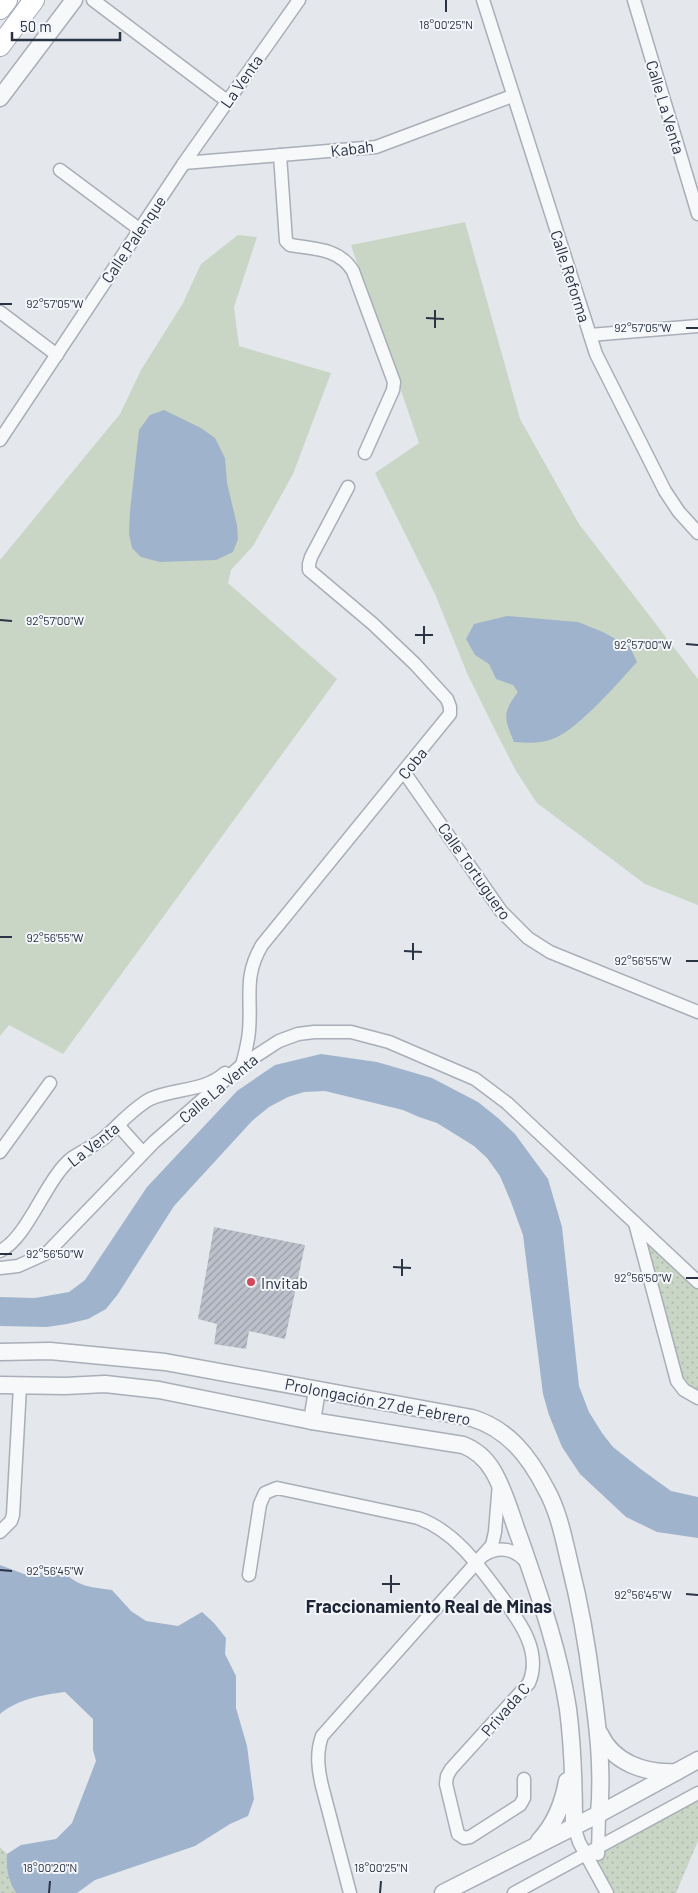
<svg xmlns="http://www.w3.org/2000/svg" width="698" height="1893" font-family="Barlow,sans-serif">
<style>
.green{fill:#c9d6c5}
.park{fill:url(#park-dots)}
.water{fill:#9fb4cc}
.building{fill:url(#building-hatch)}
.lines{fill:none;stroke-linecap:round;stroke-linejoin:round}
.minor-casing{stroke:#a9aeb7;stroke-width:15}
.tertiary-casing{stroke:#a9aeb7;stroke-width:19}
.primary-casing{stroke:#a3abb8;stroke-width:22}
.minor{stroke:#f7f8fa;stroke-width:12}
.tertiary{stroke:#f7f8fa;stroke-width:16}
.primary{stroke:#fff;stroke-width:20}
.ticks{fill:none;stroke:#2b3445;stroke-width:2}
.poi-dot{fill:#d1495b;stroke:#f4f6f9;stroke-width:2}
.labels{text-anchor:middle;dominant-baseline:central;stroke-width:4;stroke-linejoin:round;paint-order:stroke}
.street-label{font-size:16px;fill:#2b3445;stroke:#f4f6f9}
.poi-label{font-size:16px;fill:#2b3445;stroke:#f4f6f9;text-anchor:start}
.neighbourhood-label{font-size:18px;font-weight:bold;fill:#1d2536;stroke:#f4f6f9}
.ticks-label{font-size:12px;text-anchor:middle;fill:#2b3445;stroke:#f4f6f9;stroke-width:4;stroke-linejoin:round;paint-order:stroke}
</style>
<defs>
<pattern id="park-dots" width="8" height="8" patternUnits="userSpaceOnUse" patternTransform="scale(1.25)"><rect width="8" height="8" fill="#c9d6c5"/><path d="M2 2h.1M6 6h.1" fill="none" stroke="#adb8ab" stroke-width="1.8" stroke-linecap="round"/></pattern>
<pattern id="building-hatch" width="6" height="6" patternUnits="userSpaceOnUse" patternTransform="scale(1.25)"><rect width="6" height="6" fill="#bbc0ca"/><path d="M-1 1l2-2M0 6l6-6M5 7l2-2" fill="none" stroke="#989da6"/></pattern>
</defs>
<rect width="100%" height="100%" fill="#e4e7ec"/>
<g class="green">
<path d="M465,222L520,419L579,524L698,679V905L645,884L537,803L516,771L493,726L467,673L435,594L375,473L419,443L351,245Z"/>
<path d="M238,235L257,237L234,307L239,346L331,373L293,474L253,546L231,570L228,583L337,679L63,1054L9,1025L0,1036V560L120,414L141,370L183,303L201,264Z"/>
</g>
<g class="park">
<path d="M635,1223L698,1282V1398L680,1386Z"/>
<path d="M698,1793V1841L676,1893H607L586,1855Z"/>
<path d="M0,1847L7,1854C6,1869 8,1880 16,1893H0Z"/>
</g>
<g class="water">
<path d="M164,410L201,428L215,438L225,458L227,483L237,525L238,539L233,552L216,560L160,562L141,557L132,548L129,534L130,511L139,430L150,415Z"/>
<path d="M507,616L578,622L603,632L630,647L637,662C619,682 579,728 555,738C542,744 528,743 514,742C504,718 502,713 518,692L513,685L496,679L489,664L475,655L466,639L474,624Z"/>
<path d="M321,1054L377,1062L432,1078L478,1102L498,1118L515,1134L548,1179L562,1227L579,1386L589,1412L602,1433L613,1447L642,1470L671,1491L698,1497V1538L657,1532L626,1517L580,1474L562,1447L549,1415L543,1394L523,1235L511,1202L500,1176L487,1158L474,1146L437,1123L419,1117L403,1110L325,1091L304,1092L288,1097L269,1107L252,1121L174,1206L118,1294L106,1309L88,1319L67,1324L47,1327L0,1326V1297L35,1298L69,1292L85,1280L147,1187L237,1091L275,1065Z"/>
<path d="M0,1565L24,1574L63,1571C78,1587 91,1587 112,1590L131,1611L146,1621L178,1626L202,1612L214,1623L226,1638L225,1654L236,1676V1708L247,1746L254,1799L248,1816L230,1824L195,1846L95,1880L77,1893H16C8,1880 6,1869 7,1854L21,1845L56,1839L72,1823L96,1761L93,1750V1719L65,1692C42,1695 18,1699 0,1714Z"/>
</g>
<path class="building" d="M214,1227L305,1245L285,1339L249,1331L246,1349L214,1344L217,1324L198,1319Z"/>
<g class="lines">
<g class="minor-casing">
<g id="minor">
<path d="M93,0L227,101"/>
<path d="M483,0L596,354L665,491L679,512L698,533"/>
<path d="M634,0L698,214"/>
<path d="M280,155L286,241L290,245C314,249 339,248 353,271L394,382L393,390L365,453"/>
<path d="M184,163L376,147L512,96"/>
<path d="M60,170L139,229"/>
<path d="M0,312L57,355"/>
<path d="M590,335L698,326"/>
<path d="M0,440L184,163L299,0"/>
<path d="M404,772L501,911L528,938L550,952L698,1012"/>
<path d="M242,1065C245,1054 248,1043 249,1031C252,997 243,977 262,945L450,714V707L447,699L415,664L373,624L309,570V564L311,557L348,487"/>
<path d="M118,1125L143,1153"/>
<path d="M0,1152L50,1083"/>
<path d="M635,1223L677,1381L684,1390L698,1398"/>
<path d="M0,1251C28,1238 46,1178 72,1158C82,1151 94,1146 104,1138C119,1125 132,1109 150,1099C174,1088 204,1092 225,1073"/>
<path d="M0,1268L18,1266L47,1253L154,1142L242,1065L279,1041L298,1034L314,1032H351L389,1042L475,1079L507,1103L698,1282"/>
<path d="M0,1532L11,1521L13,1515L20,1386"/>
<path d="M484,1555C499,1545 516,1549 527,1563"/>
<path d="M249,1575L260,1504L265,1493L277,1488L418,1518C454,1531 477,1563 499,1593C517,1618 543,1650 529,1683L451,1769L447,1776L446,1784L458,1834L464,1838L470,1837L520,1805L524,1798V1779"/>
<path d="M574,1826L579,1842L607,1893"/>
<path d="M598,1854L599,1814"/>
<path d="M350,1893L322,1786C318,1769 316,1753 322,1736L492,1545L495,1532L499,1483"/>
<path d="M514,1893L698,1793"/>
</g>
</g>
<g class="tertiary-casing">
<g id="tertiary">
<path d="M0,98L74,0"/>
<path d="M0,1352L50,1351L165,1362L472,1418C508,1429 529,1456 546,1489C559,1512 564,1540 570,1565C580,1605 587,1644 592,1685C598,1728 603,1770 599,1814"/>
<path d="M0,1385L65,1386L105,1384L159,1390L312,1421L463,1445C476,1450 486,1459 493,1471C506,1493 512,1519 521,1542C540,1597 559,1651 568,1709C573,1748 574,1787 574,1826"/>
<path d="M312,1421L317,1390"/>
<path d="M600,1734C613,1763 646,1774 676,1772"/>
<path d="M539,1841C555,1824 563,1804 567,1781"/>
<path d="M443,1893L599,1814L698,1760"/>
</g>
</g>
<g class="primary-casing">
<g id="primary">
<path d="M0,9L7,0"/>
<path d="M0,46L34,0"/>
</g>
</g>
<use href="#minor" class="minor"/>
<use href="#tertiary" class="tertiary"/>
<use href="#primary" class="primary"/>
</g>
<path class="ticks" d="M446,12V0M0,304H12M426,318L444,319M435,328V310M686,328H698M0,620L12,621M415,635H433M424,644V626M686,644L698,645M0,937H12M404,951L422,952M413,960V943M686,961H698M0,1254H12M393,1267L411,1268M402,1276V1259M686,1278H698M0,1570L12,1571M382,1584H400M391,1593V1575M686,1594L698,1595M49,1893L50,1881M380,1893L381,1881"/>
<circle class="poi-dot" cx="251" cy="1282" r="5"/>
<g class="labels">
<g class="street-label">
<text transform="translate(241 81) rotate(-55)">La Venta</text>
<text transform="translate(666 107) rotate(73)">Calle La Venta</text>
<text transform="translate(352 148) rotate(-7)">Kabah</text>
<text transform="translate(133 239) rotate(-56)">Calle Palenque</text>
<text transform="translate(571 276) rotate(72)">Calle Reforma</text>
<text transform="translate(412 763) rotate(-51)">Coba</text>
<text transform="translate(475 871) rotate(55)">Calle Tortuguero</text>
<text transform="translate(218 1088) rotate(-40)">Calle La Venta</text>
<text transform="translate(93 1144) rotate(-38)">La Venta</text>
<text transform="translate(378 1401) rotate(11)">Prolongación 27 de Febrero</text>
<text transform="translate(505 1709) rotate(-49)">Privada C</text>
</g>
<g class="poi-label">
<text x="261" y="1282">Invitab</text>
</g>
<g class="neighbourhood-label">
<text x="429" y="1606">Fraccionamiento Real de Minas</text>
</g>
</g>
<g class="ticks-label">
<text x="446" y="29">18°00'25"N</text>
<text x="55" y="308">92°57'05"W</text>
<text x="643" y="332">92°57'05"W</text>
<text x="55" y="625">92°57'00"W</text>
<text x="643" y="649">92°57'00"W</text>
<text x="55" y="942">92°56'55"W</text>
<text x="643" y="965">92°56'55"W</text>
<text x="55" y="1258">92°56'50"W</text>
<text x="643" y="1282">92°56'50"W</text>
<text x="55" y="1575">92°56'45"W</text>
<text x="643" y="1599">92°56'45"W</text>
<text x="50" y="1872">18°00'20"N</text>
<text x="381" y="1872">18°00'25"N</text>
</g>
<path d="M12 32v8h108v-8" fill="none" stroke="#2b3445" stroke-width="2.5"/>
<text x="20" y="32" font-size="15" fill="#2b3445" stroke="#f4f6f9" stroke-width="4" paint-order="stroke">50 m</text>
</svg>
